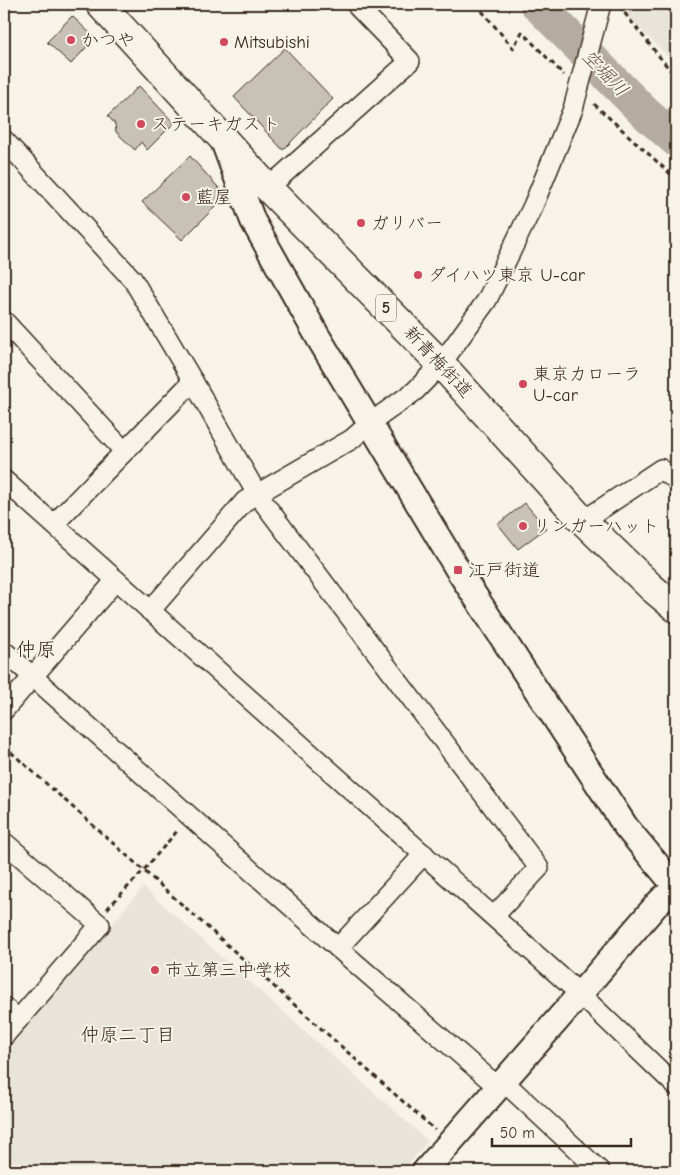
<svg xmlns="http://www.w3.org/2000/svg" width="680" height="1175" font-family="'Comic Neue','Klee One',sans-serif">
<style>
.built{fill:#e9e4d9}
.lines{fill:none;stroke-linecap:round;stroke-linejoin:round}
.river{stroke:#b4aca0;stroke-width:34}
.building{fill:#c8c1b6;stroke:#3b2a1e}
.minor-casing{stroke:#3b2a1e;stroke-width:22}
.tertiary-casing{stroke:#3b2a1e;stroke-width:28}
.primary-casing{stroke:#3b2a1e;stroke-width:31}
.path{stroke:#3b2a1e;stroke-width:3;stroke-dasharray:5 4;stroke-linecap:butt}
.minor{stroke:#f7f3e8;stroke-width:19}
.tertiary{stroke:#f7f3e8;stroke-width:24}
.primary{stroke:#f7f3e8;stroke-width:28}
.poi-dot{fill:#d1495b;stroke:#f7f3e8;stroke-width:2}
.labels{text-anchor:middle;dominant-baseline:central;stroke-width:4;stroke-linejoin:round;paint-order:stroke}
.shield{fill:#f7f3e8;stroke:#73665b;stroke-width:1}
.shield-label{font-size:16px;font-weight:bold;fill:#3b2a1e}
.poi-label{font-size:18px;fill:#3b2a1e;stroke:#f7f3e8;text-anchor:start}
.street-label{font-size:18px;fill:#3b2a1e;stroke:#f7f3e8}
.water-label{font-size:19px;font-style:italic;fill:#5f5145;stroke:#f7f3e8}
.neighbourhood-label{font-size:19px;fill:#3b2a1e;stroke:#f7f3e8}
.quarter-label{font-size:20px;fill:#3b2a1e;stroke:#f7f3e8}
</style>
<rect width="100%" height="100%" fill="#f7f3e8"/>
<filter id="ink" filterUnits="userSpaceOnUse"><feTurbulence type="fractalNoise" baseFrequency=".02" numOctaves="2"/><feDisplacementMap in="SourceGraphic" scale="10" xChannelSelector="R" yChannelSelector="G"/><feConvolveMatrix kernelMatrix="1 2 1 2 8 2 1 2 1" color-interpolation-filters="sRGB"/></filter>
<g filter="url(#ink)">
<g class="built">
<path d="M614,4H676V64Z"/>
<path d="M143,887L428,1141L403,1171H4V1053Z"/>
</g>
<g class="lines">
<path class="river" d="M537,4L644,112L676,140"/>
</g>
<g class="building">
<path d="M72,16L95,38L71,64L47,42Z"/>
<path d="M285,48L333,99L283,150L234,97Z"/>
<path d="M139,86L174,123L147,150L141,142L135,150L116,132L115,124L108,116Z"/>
<path d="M190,156L226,196L182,240L142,202Z"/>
<path d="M525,503L546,528L518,549L498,524Z"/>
</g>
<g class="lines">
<g class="minor-casing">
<g id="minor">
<path d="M4,140L133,280L193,381L257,494L539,868L494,916"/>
<path d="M268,188L410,61L358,7"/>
<path d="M4,321L124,451"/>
<path d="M4,480L580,994L676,1086"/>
<path d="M583,521L661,469L676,480"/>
<path d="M54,524L193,381"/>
<path d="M150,611L245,501L352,439L370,423L415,391L441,364L487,300L533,206L573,109L601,4"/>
<path d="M4,651L338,948L498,1087"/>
<path d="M4,710L116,580"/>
<path d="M4,842L100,925L4,1036"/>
<path d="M338,948L424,854"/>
<path d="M4,1007L18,1020"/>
<path d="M503,1081L600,1171"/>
</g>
</g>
<g class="tertiary-casing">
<g id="tertiary">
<path d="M223,141L253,221L318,337L458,570L626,827L676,887"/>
<path d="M425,1171L580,994L658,903L663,898L676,890"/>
</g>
</g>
<g class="primary-casing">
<path id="primary" d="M100,4L266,186L441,364L583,521L652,588L676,608"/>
</g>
<g class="path">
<path d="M476,4L513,48L522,32L564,75"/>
<path d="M619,6L670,70L676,75"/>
<path d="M594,104L676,179"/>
<path d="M4,746L435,1130"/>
<path d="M107,909L143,871L178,830"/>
</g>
<use href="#minor" class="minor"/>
<use href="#tertiary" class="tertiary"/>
<use href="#primary" class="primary"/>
</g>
</g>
<g class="poi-dot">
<circle cx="71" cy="40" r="5"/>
<circle cx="224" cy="42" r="5"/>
<circle cx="141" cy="124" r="5"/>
<circle cx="186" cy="197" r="5"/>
<circle cx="361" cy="223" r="5"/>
<circle cx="418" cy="275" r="5"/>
<circle cx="523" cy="384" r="5"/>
<circle cx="523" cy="526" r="5"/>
<rect x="453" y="565" width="10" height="10" rx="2.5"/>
<circle cx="155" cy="970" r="5"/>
</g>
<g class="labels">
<rect class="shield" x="376" y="294.5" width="20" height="27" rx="4"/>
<g class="shield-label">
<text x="386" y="308">5</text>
</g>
<g class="poi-label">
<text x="81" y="40">かつや</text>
<text x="234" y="42">Mitsubishi</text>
<text x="151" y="124">ステーキガスト</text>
<text x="196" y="197">藍屋</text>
<text x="371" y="223">ガリバー</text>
<text x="428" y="275">ダイハツ東京 U-car</text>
<text x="533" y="374">東京カローラ<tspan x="533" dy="21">U-car</tspan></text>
<text x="533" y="526">リンガーハット</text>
<text x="468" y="570">江戸街道</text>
<text x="165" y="970">市立第三中学校</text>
</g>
<g class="street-label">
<text transform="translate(438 362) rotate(47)">新青梅街道</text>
</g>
<g class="water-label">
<text transform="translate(605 73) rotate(46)">空堀川</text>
</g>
<g class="neighbourhood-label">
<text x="128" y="1035">仲原二丁目</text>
</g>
<g class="quarter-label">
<text x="36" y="649">仲原</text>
</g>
</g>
<rect width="680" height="1175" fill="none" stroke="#f7f3e8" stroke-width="20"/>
<rect x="10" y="10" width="660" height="1155" fill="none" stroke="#3b2a1e" stroke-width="2" filter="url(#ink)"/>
<path d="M492 1138v8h139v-8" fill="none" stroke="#3b2a1e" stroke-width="2.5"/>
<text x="500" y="1138" font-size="15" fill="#3b2a1e" stroke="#f7f3e8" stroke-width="4" paint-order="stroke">50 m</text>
</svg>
